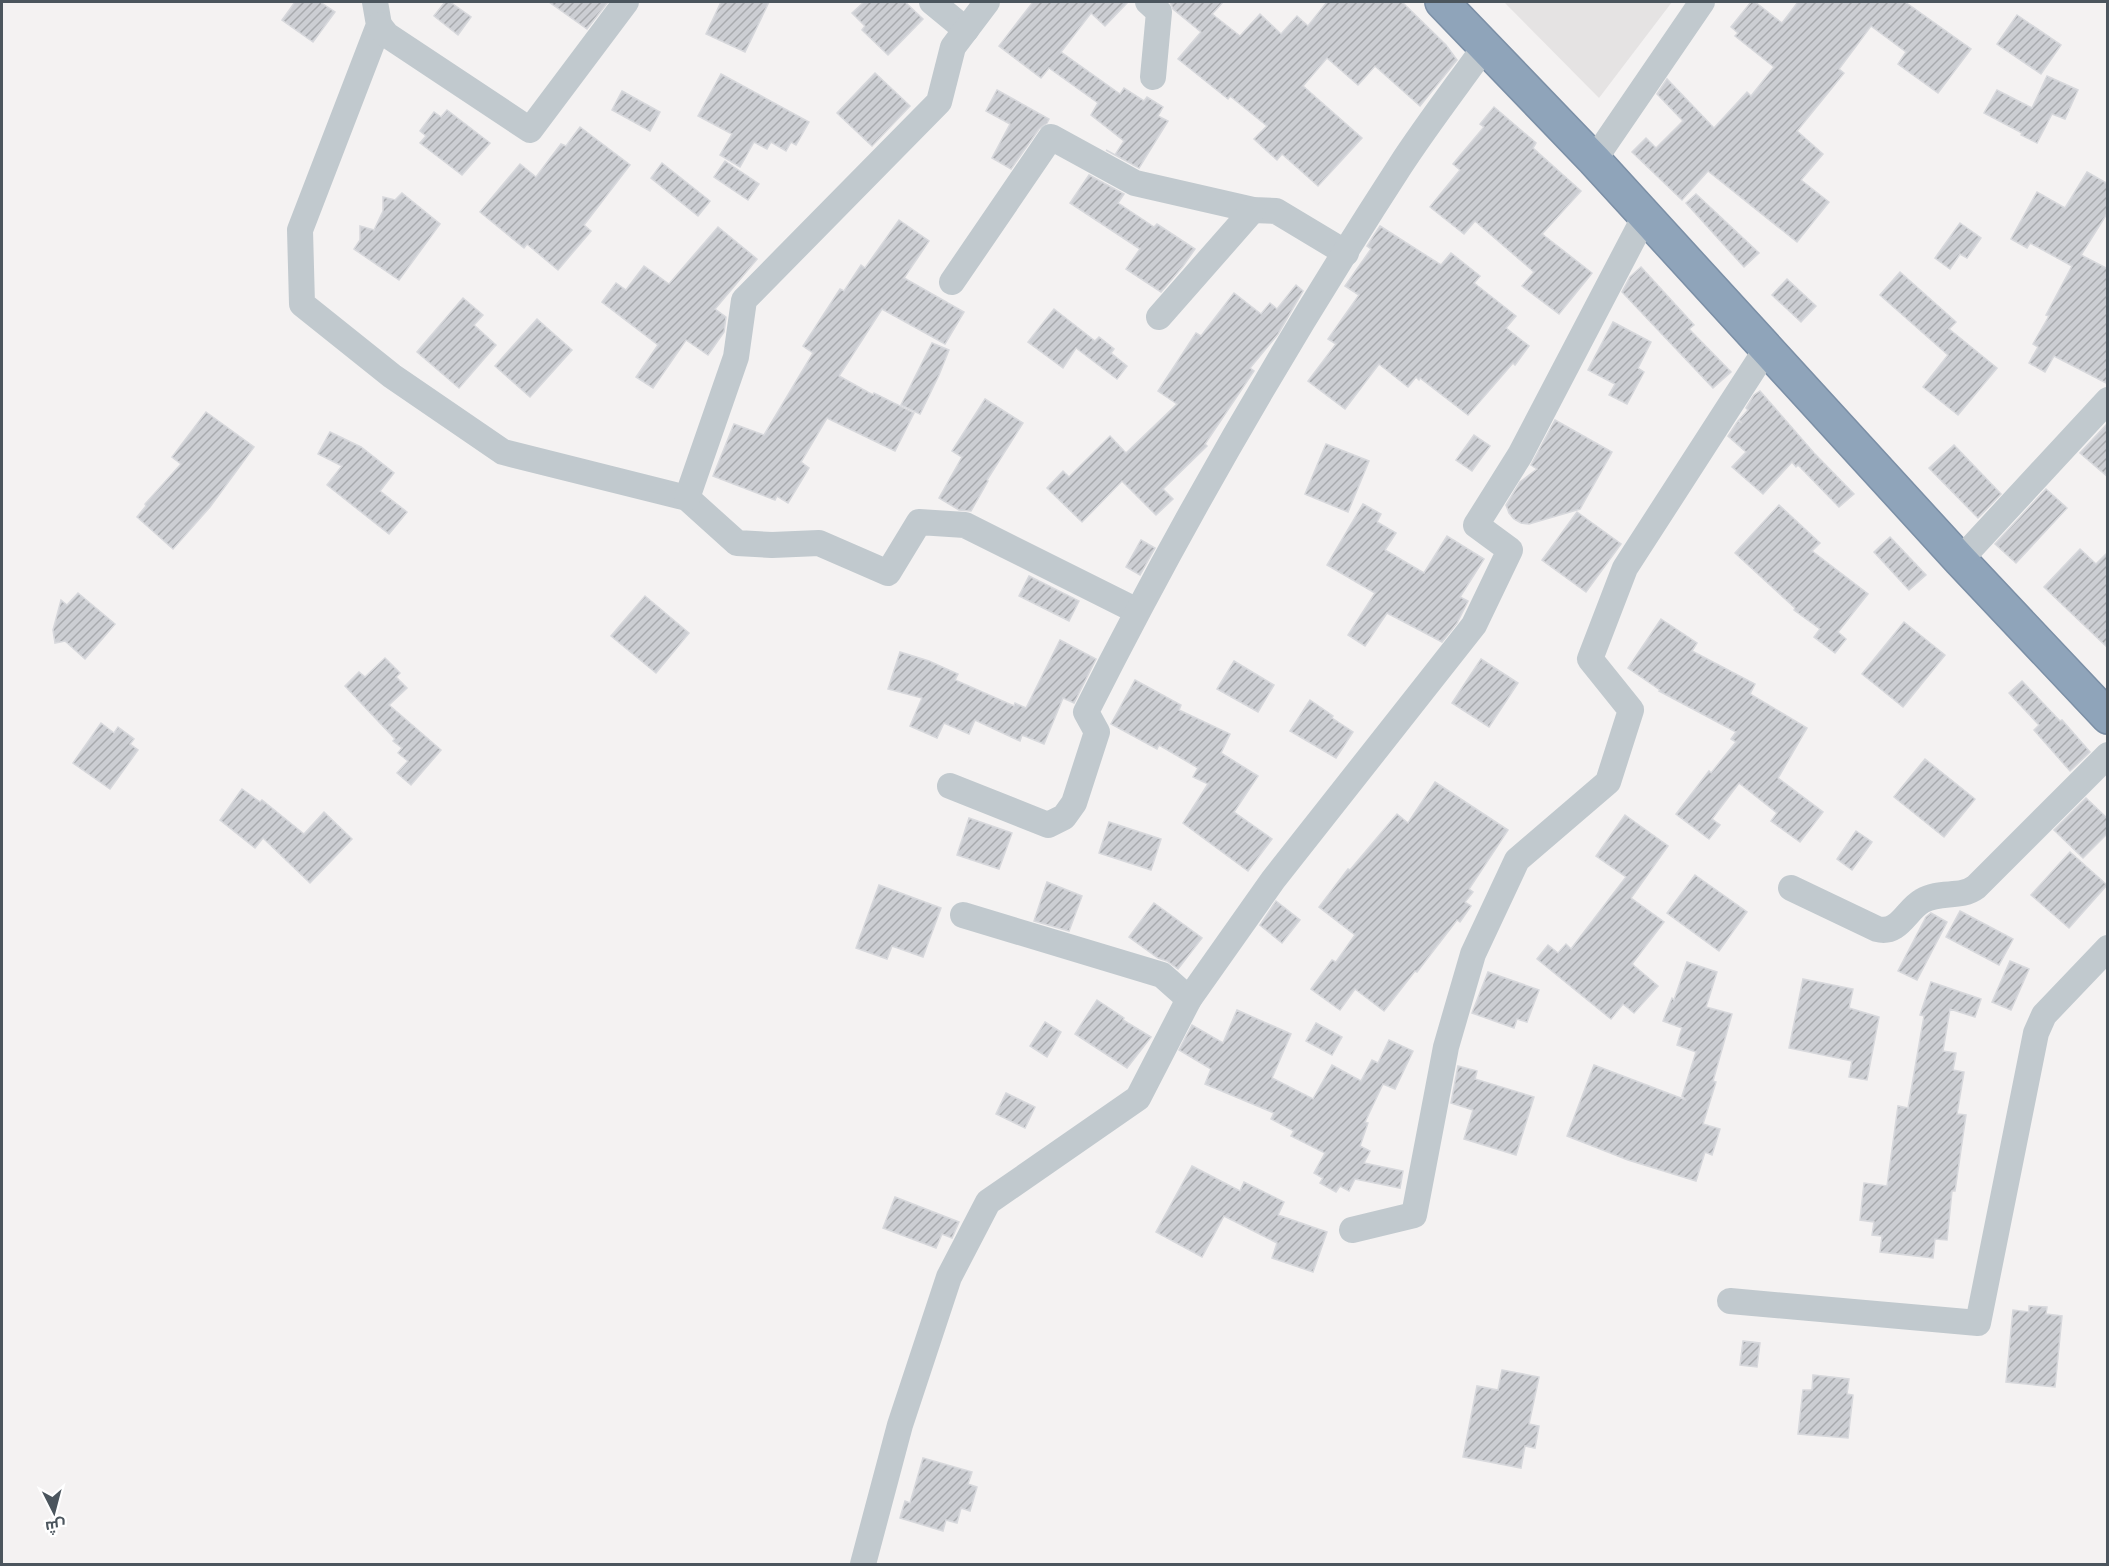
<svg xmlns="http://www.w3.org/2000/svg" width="2109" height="1566" font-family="Figtree,Cairo,sans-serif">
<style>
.education{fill:#e5e3e3}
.building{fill:url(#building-hatch);stroke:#d7d8dc;stroke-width:1.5}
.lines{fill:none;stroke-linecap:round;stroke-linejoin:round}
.highway-casing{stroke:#7b8fa6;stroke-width:36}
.minor{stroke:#c1c9ce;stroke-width:26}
.highway{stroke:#8fa4ba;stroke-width:33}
</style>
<defs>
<pattern id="building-hatch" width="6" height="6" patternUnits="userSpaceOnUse" patternTransform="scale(1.5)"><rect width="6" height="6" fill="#ccced3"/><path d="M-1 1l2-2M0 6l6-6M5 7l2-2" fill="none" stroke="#a8aaae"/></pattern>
</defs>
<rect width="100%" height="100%" fill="#f4f2f2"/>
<path class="education" d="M1504,2H1672L1599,98Z"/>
<g class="building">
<path d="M295,2H320L335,12L313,42L282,20Z"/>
<path d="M445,2H450L471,17L458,35L434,16Z"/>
<path d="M549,2H608L587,29Z"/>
<path d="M721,2H769L745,52L706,34Z"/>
<path d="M864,2H905L923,19L888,55L862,30L865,26L852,13Z"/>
<path d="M1033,2H1128L1105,26L1091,13L1061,52L1120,94L1124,88L1144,101L1147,97L1163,107L1158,116L1168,121L1139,168L1106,150L1115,155L1124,141L1091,115L1098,103L1049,68L1041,78L999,46Z"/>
<path d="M1170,2H1223L1212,14L1240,36L1260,14L1281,34L1297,16L1308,26L1327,2H1402L1446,45L1457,60L1420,106L1375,66L1358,85L1327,58L1303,86L1362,138L1318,186L1282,154L1277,160L1254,139L1267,126L1230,96L1228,99L1178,59L1201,32L1173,9Z"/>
<path d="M1751,2H1755L1782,23L1798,2H1905L1971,49L1938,93L1898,64L1906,52L1871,26L1839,69L1844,73L1797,131L1823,154L1801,180L1829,202L1797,242L1708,171L1682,200L1632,152L1646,138L1656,148L1683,121L1657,94L1667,79L1714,128L1747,92L1751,96L1774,67L1735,36L1738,33L1731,27Z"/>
<path d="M2017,15L2061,45L2041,74L1997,44Z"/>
<path d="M875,73L910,106L872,146L837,113Z"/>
<path d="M721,74L809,122L796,145L791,142L786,151L771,142L767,149L754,142L740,167L720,155L732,134L698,116Z"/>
<path d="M2047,76L2078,90L2065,119L2052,114L2037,143L2021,135L2022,133L1984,113L1997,90L2032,108Z"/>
<path d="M997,90L1049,119L1047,123L1039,129L1011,169L992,158L1010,124L986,111Z"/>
<path d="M622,91L660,112L650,131L612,110Z"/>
<path d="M1494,107L1536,143L1533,148L1581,191L1542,234L1592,273L1559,314L1522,286L1534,272L1475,221L1464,234L1430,207L1460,170L1453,164L1484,127L1480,124Z"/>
<path d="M447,110L490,143L462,175L420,143L426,136L420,131L434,112L441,117Z"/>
<path d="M580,127L630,165L584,225L591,231L558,270L527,244L524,248L480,212L520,164L536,177L561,144L566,146Z"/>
<path d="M725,161L759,184L748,200L714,177Z"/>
<path d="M662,163L710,201L698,216L651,178Z"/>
<path d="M2087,172L2108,184V212L2081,255L2108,269V384L2054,356L2045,372L2029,363L2038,347L2033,344L2049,316L2046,315L2072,266L2030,243L2027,248L2011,239L2037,192L2065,208Z"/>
<path d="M1089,175L1124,194L1118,203L1154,227L1157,224L1195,249L1183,266L1161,292L1126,269L1140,249L1070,203Z"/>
<path d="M402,193L440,224L399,280L354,249L360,240V226L374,230L383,211V197L395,200Z"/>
<path d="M1696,194L1759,253L1744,267L1686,203Z"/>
<path d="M899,220L929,241L904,278L964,312L945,344L882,309L839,376L873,395L874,393L914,413L895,451L827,418L801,462L809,468L788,503L777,496L775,500L713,476L734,424L764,435L813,353L803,346L840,289L844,291L861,265L865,268Z"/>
<path d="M1960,223L1981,238L1967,258L1960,254L1950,269L1935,258Z"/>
<path d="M1380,226L1441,265L1451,253L1480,276L1474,283L1516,316L1506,328L1529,346L1515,365L1513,363L1468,415L1420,378L1419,380L1416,377L1408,387L1379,364L1345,409L1308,381L1336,344L1328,339L1359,295L1345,286L1371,249L1367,246Z"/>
<path d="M718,227L757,259L715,309L726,317L724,332L708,355L686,340L653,388L636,377L658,345L602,302L616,283L626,290L644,266L669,284Z"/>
<path d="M1641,267L1694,325L1689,329L1731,372L1713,388L1622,292L1630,277Z"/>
<path d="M1900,272L1956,322L1949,329L1997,368L1958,415L1923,387L1948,355L1880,295Z"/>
<path d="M1787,279L1816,306L1801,322L1772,295Z"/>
<path d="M1296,285L1303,291L1278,334L1250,368L1254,371L1205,444L1207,446L1163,489L1173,499L1156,515L1122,481L1082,522L1047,488L1063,471L1069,477L1110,436L1126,453L1177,404L1158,391L1196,333L1201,336L1234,293L1261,314L1270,303L1277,309Z"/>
<path d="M463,298L483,315L474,325L496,345L459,388L417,352Z"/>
<path d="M1054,309L1095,341L1099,337L1114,349L1111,353L1127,366L1117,379L1076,348L1063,368L1028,342Z"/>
<path d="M537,319L572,350L530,397L495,366Z"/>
<path d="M1613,322L1651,342L1638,368L1644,372L1627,404L1609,395L1615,384L1588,370Z"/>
<path d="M932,343L949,350L939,375L920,414L901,405Z"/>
<path d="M1760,391L1814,453L1854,494L1839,507L1798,465L1796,467L1792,462L1763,494L1732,467L1746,452L1728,436L1738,421L1742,423L1739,420L1748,410L1746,408L1754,395Z"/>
<path d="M985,399L1023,423L987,480L988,481L971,511L959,510L939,498L962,457L952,451Z"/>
<path d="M206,412L254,447L210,507L173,549L137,517L146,506L145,504L181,464L172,457Z"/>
<path d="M1555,420L1612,452L1580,509L1529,524L1521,523L1514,519L1509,513L1506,505L1520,482L1537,469L1531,465Z"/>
<path d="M2108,423V477L2080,453Z"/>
<path d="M330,432L361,447L394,473L380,491L407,512L389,534L327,485L342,466L318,454Z"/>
<path d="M1474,435L1490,446L1472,471L1456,460Z"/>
<path d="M1326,444L1369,461L1348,512L1305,494Z"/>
<path d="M1954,445L2001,494L1978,518L1929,468Z"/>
<path d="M2046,489L2067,508L2016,563L1995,544Z"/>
<path d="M1363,504L1381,514L1377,522L1396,533L1385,550L1424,573L1447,536L1484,559L1460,597L1468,601L1457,623L1442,642L1387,613L1365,646L1348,635L1375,593L1327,565Z"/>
<path d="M1779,505L1820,543L1812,551L1868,594L1838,632L1846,639L1835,653L1814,637L1820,629L1794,610L1795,608L1735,553Z"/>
<path d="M1577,512L1621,544L1586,592L1542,560Z"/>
<path d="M1890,537L1926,575L1909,590L1874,552Z"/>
<path d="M1141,540L1155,548L1140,575L1126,567Z"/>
<path d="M2080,549L2096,564L2108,552V648L2044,587Z"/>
<path d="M1029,576L1079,601L1069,621L1019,596Z"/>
<path d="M78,593L115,624L85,659L65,641L55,643L53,630L61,600L67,605Z"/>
<path d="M645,596L689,633L656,673L611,636Z"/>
<path d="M1661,619L1697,643L1692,651L1755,684L1750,694L1807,728L1778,778L1823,812L1800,842L1771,821L1777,813L1739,783L1712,819L1720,825L1709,839L1676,814L1709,771L1711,773L1736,742L1731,739L1736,732L1659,691L1660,690L1628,668Z"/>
<path d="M1904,622L1945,655L1903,707L1862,674Z"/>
<path d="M1060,640L1096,659L1074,703L1063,698L1044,744L1022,735L1020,741L975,720L969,734L944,723L937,738L910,726L922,698L888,689L900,652L929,661L958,674L955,680L1014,706L1015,703L1026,708Z"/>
<path d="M385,658L400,673L396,677L407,688L389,705L441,750L411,785L397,773L408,761L398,753L402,748L393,741L395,739L345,686L359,672L365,677Z"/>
<path d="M1481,659L1518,683L1489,727L1452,703Z"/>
<path d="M1234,661L1274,685L1258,712L1217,689Z"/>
<path d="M1135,680L1181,705L1179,710L1230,734L1221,753L1258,776L1234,812L1272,839L1248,871L1183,823L1208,784L1193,777L1198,768L1159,745L1157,749L1111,724Z"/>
<path d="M2022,681L2060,721L2062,720L2090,752L2070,771L2034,730L2039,725L2009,693Z"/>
<path d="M1310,700L1333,716L1332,718L1353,732L1336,758L1290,731Z"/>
<path d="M101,723L114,733L118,727L134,739L130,744L138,750L110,789L73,763Z"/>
<path d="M1925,759L1975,799L1944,837L1894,797Z"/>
<path d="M1435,782L1508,830L1469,889L1473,892L1465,902L1471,906L1460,922L1457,920L1417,972L1415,971L1384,1011L1355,989L1340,1010L1311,989L1332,960L1336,962L1355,935L1319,907L1348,869L1350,870L1397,814L1408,823Z"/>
<path d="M242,789L260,802L262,800L304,834L324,812L352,839L310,883L263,838L255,848L220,820Z"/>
<path d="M2086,798L2108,819V833L2083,858L2054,830Z"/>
<path d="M1625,815L1668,846L1631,898L1664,922L1632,964L1658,986L1634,1013L1623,1004L1611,1019L1537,959L1548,945L1558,953L1566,944L1571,949L1626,877L1596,856Z"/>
<path d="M969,818L1012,833L999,869L957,855Z"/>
<path d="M1109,822L1161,839L1151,870L1099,853Z"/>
<path d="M1856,831L1872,842L1852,870L1837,859Z"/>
<path d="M2070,852L2107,885L2069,928L2031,895Z"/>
<path d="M1695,875L1747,912L1719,951L1667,913Z"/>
<path d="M1047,882L1082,896L1069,931L1034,921Z"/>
<path d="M879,885L941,908L923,957L892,946L887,959L856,948Z"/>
<path d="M1276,901L1300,920L1282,943L1260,925Z"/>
<path d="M1154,903L1202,938L1178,969L1167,961L1158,958L1129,937Z"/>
<path d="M1960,911L2013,939L1999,965L1946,937Z"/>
<path d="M1931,913L1947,922L1917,980L1898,971L1926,917Z"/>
<path d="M2010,961L2029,969L2011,1010L1992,1002Z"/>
<path d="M1687,962L1717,972L1706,1007L1732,1014L1713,1081L1716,1082L1703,1124L1720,1129L1712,1155L1705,1152L1696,1181L1628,1160L1567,1136L1594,1065L1686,1100L1682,1096L1696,1052L1677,1045L1682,1028L1663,1021L1672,998L1674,1000Z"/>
<path d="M1488,972L1539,990L1527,1022L1517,1019L1514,1028L1472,1013Z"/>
<path d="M1803,979L1853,989L1849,1008L1879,1017L1867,1080L1849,1077L1852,1061L1789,1048Z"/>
<path d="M1931,982L1981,999L1975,1017L1950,1009L1943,1051L1956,1053L1953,1070L1964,1072L1957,1114L1966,1115L1955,1191H1952L1947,1240L1935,1239L1933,1258L1880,1252L1882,1236L1872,1235L1874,1222L1860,1220L1864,1183L1887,1186L1898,1106L1908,1108L1924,1016L1920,1015Z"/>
<path d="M1097,1000L1124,1018L1123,1020L1151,1037L1127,1068L1075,1034Z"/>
<path d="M1237,1010L1291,1034L1272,1078L1313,1099L1332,1065L1361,1081L1372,1060L1378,1063L1389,1040L1413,1051L1395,1089L1383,1084L1365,1122L1368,1123L1360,1146L1370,1151L1364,1163L1403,1171L1400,1188L1355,1179L1349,1191L1340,1186L1336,1192L1320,1183L1323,1178L1314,1173L1325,1153L1291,1136L1294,1131L1271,1119L1274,1113L1205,1084L1211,1069L1179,1050L1192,1025L1223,1043Z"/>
<path d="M1045,1022L1061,1032L1047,1057L1030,1046Z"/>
<path d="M1316,1023L1342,1037L1332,1055L1306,1041Z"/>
<path d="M1458,1066L1477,1071L1475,1079L1534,1097L1516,1155L1464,1139L1473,1110L1451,1103Z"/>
<path d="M1006,1093L1035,1107L1025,1128L996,1114Z"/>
<path d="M1192,1166L1240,1191L1244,1182L1284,1202L1278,1215L1327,1232L1313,1272L1272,1258L1277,1243L1224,1216L1202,1257L1156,1232Z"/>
<path d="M895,1197L959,1222L952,1238L942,1234L936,1248L883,1228Z"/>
<path d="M2029,1306L2047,1307L2046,1314L2062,1316L2055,1387L2006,1382L2013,1310L2029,1312Z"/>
<path d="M1743,1341L1760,1343L1757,1367L1740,1365Z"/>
<path d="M1502,1370L1539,1377L1529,1424L1539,1426L1535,1448L1525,1446L1521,1468L1463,1457L1477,1386L1498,1390Z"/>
<path d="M1813,1375L1849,1379L1847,1394L1853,1395L1848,1438L1798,1434L1803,1390H1812Z"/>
<path d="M923,1458L972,1472L968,1484L977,1487L970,1511L961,1508L957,1523L946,1520L943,1531L900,1518L905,1501L910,1503Z"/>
</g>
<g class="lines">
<g class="highway-casing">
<path id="highway" d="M1442,2L1594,160L1960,560L2108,717"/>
</g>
<g class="minor">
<path d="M375,2L379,25L300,230L302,304L392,376L503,452L687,498L737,543L772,545L819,543L888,573L919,522L965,525L1137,611"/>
<path d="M932,2L966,30"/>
<path d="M1148,2L1159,12L1153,77"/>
<path d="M379,25L387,35L530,130L626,2"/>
<path d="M1594,160L1702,2"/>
<path d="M952,282L1051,137L1135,183L1253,210L1276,211L1346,253"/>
<path d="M1159,317L1253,210"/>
<path d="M687,498L736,357L744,300L939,102L953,47L987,2"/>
<path d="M1960,560L2108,400"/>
<path d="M950,786L1048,825L1064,817L1074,803L1097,732L1086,712C1180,525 1286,342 1400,166C1426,126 1456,87 1484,48"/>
<path d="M1791,888L1877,929C1899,935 1906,910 1922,901C1940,890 1960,899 1976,887L2108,755"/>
<path d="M963,915L1162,975L1189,999"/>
<path d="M1352,1230L1414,1215L1446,1047L1473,954L1517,860L1608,782L1631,710L1590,659L1625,568L1767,348"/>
<path d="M1730,1301L1978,1323L2036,1033L2044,1015L2108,948"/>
<path d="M863,1564L900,1425L949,1277L988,1202L1138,1098L1189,999L1273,880L1474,625L1510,550L1476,525L1520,455L1645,216"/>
</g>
<use href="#highway" class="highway"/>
</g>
<rect width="2109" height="1566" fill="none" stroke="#4b555d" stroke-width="6"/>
<g transform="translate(54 1512) rotate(174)" stroke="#ffffff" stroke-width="4.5" paint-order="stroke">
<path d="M0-4.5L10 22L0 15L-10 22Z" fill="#4b555d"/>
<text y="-9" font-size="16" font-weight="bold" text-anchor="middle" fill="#4b555d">ش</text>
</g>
</svg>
